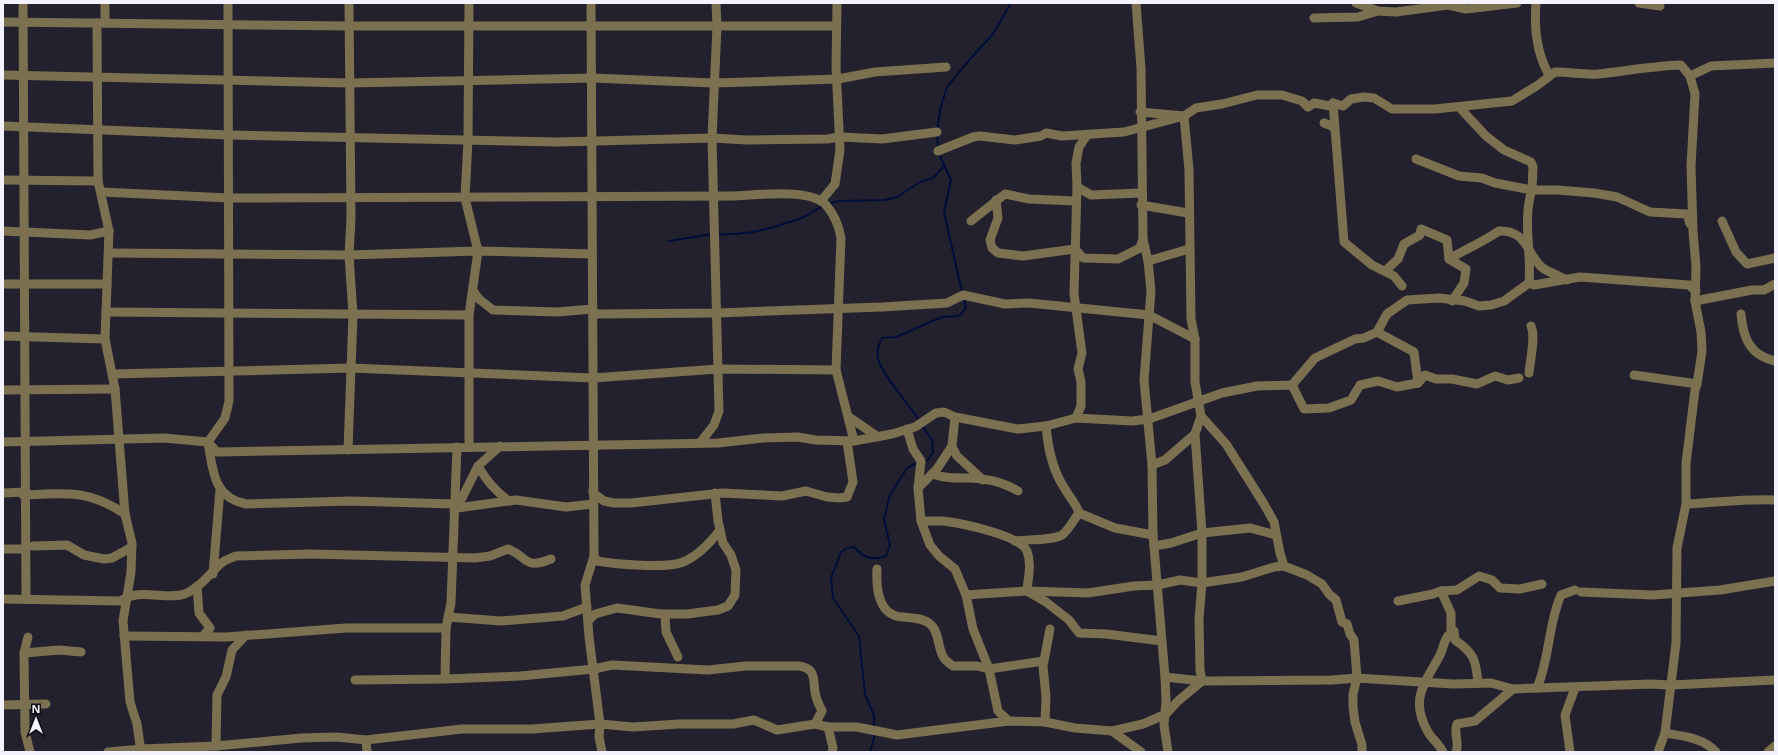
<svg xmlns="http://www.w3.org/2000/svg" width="1778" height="755" font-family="'Open Sans',sans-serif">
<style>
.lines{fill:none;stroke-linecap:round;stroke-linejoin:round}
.stream{stroke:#000e37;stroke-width:2}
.minor{stroke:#7b7050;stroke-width:9}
</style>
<rect width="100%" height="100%" fill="#24212e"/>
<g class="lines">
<g class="stream">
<path d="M937,130L941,106L947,87L970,59L993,34L1011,3"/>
<path d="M937,134L938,147"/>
<path d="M939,154L951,180L944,212L962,292"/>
<path d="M829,204L838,201L885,200L897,197L920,182L933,178L945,165"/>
<path d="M717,234C746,236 774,228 801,218C809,216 815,209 823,206"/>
<path d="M669,241L713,234"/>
<path d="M919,420C910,406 881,373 878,359C876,352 879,344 882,338L896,337L942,317L959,316L966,308L964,298"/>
<path d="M922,426L932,440L933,452L928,460L923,461"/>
<path d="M874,728V715L865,694L859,636L833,598L831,578L841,552L847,548L854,547C864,558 872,561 886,556L890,545L884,519L890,495L907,468L917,463"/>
<path d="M870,752L875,734"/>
</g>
<g class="minor">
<path d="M23,3L26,598"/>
<path d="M105,3V23"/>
<path d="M228,3L229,401L225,418L208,442C213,471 213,497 246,504L350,501L454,504"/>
<path d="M469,3L468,140L465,198L478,251L469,315V446"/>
<path d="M591,3L594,556L585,585L589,637L600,724L599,737L602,752"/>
<path d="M1136,3L1141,68L1143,239L1148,261L1151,291L1144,380L1152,465L1153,535L1165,677L1166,701L1164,725L1168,752"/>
<path d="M1356,3L1378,11L1396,12L1448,5L1466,9L1517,3"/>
<path d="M1536,3C1534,27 1537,54 1549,75"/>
<path d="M1639,3L1660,6"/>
<path d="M1314,18L1358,17L1378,11"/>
<path d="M3,22L350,26H836"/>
<path d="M97,23L98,181L109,231L105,339L115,389L125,514L132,543L131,572L123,621L130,702L137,724L141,752"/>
<path d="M3,75L349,83L592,78L714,83L838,79L875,72L946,67"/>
<path d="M1333,103L1344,242L1372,265L1394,276L1402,286"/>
<path d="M1324,123L1334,127"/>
<path d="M3,126L229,135L558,142L712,138L747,140L827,139L840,137L882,139L937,132"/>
<path d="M938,151L973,137L980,136L1015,140L1041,136L1046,133L1062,136L1124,132L1184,116L1196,108L1222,104L1257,95H1282L1302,101L1308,107L1314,103L1330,106L1333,103L1343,106L1351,99L1364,97L1374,98L1392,109H1435L1512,101L1538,85L1555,72C1569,72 1583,75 1598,74C1626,71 1653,66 1681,65L1690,76L1711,66L1775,63"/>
<path d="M1416,159L1459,176L1482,178L1495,183L1532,190L1533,167L1531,162L1504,150L1486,136L1459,107"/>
<path d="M3,180L98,181"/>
<path d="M1077,187L1091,195L1141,193"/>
<path d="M101,192L229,198L730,196C754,196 809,187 826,205C834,214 839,227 841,238L836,370L854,441"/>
<path d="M996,200L998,218L990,240L992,248L998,253L1023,256L1075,249"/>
<path d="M821,201L835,184L840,150L836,67L837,3"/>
<path d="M1141,205L1188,213"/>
<path d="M971,221L1005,194L1029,199L1076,201"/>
<path d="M1722,221L1736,252L1747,264L1775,258"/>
<path d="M3,231L90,235L109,231"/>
<path d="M1075,249L1083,258L1118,259L1140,248L1143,239"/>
<path d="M109,253L349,255L478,251L592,254"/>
<path d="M1449,259C1466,249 1483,242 1499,231C1529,230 1526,256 1544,269C1551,273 1559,276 1567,280"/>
<path d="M1148,261L1189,249"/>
<path d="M1385,271L1398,259L1404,244L1420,235L1421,229L1447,240L1449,259L1466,269L1464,283L1452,301"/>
<path d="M1529,283C1532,253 1522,219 1532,190H1557L1594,193L1617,197L1650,212L1687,214L1690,224"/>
<path d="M3,284H107"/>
<path d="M473,291L479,299L493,310L557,312L593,309"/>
<path d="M1695,301L1752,290H1764L1775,284"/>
<path d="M106,312L469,315"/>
<path d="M596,314L717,313L882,307L947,303L963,295L1005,304L1029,303L1149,315L1195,339"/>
<path d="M1741,314C1743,337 1749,355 1775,361"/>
<path d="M1377,332L1414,352L1418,383"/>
<path d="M3,336L105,339"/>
<path d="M1529,373C1530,361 1536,336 1531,326"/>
<path d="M113,374L350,368L593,378L718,369L836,370"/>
<path d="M1634,375L1697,384"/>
<path d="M1292,385L1315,358L1355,339L1364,338L1377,332L1387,314L1407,300L1439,298L1465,301L1479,306L1491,305L1504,301L1529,283L1534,285L1580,277L1689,285L1696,291"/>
<path d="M3,390L115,389"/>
<path d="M1201,416L1226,444L1264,504L1274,522L1280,553L1284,566L1307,575L1322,584L1329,594L1336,600L1342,622L1347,624L1350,634L1354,640L1357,678L1353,694V707L1355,722L1362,745V752"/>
<path d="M849,417L878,437"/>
<path d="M1076,418L1081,406V382L1078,369L1082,353L1074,294L1077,187L1076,163L1079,147L1087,135"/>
<path d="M1046,426C1048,448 1052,470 1065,489C1070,498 1076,503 1079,513L1115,528L1153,535"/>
<path d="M907,429L913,449L921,461L918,488L921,521L930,545L939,556L955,569L966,595L973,629L989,669L998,711L1009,721"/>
<path d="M3,442L164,438L208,442L217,452L718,443L763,438L798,437L815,440L854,441L892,434L915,427L936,413L944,412L955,417L1018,429L1046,426L1076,418L1132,421L1149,419L1222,393L1257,386L1292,385L1304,409L1329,408L1351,400L1360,385L1378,381L1397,387L1418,383L1425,375L1436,379H1452L1477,384L1495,376L1508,380L1519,378"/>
<path d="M700,443L714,425L719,411L712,138L717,26L716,3"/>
<path d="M952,447L957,456L983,480"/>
<path d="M348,450L353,315L349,255L351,218L349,3"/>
<path d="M1152,465L1165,460L1195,434"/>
<path d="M478,466C487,481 495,491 509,501"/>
<path d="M932,474C944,478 954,478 966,478C983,478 1003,482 1018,491"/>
<path d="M918,488L937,469L952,446L955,417"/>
<path d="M593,489V493L604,501L614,503H631L722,493L782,496L806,491L827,497L839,498L847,497L853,482L847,441"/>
<path d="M3,493L26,492"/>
<path d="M23,495C65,493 88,489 125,514"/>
<path d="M1686,504C1716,503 1746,498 1775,500"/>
<path d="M457,508L478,466L500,446"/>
<path d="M454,511L457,508L516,500L566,507L593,504"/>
<path d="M921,521C929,521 936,521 943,521C960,523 1020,535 1027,551C1032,565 1028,577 1027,591L1046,602L1069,620L1079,633L1106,634L1162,641"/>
<path d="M1015,541C1028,539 1051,541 1062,535C1068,531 1074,519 1079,513"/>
<path d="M33,546L67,545L84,555L104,559L112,558L132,547"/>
<path d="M1154,546L1171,543L1202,533L1250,528L1276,535"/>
<path d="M3,549H26"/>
<path d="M594,556L597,561C616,564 666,569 683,562C698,556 710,543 720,530"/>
<path d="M877,569C876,588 878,616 903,617C911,618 924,618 930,624C940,632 937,648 944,658C946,661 950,664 953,666H977L989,669L1044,661"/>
<path d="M213,574L220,490"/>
<path d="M197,586L199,613L210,628L203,636"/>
<path d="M1441,591L1451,613V633C1444,638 1444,647 1440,655C1425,683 1409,699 1428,732C1432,739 1439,744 1443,752"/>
<path d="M1581,592L1653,595L1720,590L1775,581"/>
<path d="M966,595L1027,591L1088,593L1134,586L1158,585L1180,580L1202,583L1242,577L1274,567L1284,566"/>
<path d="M3,599L121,601C137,588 162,599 181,595C197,591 209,575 220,564C224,560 231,558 236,556L310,554L475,558L490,556L508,549C529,557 523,570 551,559"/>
<path d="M1398,601L1433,594L1441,591L1457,590L1479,576L1492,580L1500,588L1520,589L1542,584"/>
<path d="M665,614L666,632L678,657"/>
<path d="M448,617L501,621L563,616L587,607"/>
<path d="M589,620L595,614L617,608L661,614H687L718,610L728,606L735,595L736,570L731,555L723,543L718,521L715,493"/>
<path d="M1454,631L1455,640C1474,653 1476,660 1478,683"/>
<path d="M124,636L226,637L346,628H446"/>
<path d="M28,637L24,653L59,650L81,652"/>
<path d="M24,653L25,732L30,752"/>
<path d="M1165,677L1202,681L1332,680L1357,678L1453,684L1491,683L1513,689L1651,684L1671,685L1775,680"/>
<path d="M445,679L446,628L451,603L457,447"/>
<path d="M355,680L445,679L520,676L594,669L612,665L708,670L746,666H798C816,668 813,678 815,692C816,699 819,705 822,711L815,724"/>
<path d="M1537,688C1550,658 1548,624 1561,595L1575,590"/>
<path d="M3,705L46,704"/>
<path d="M1045,722L1046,697L1043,666L1050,629"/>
<path d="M828,727L833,748L832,752"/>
<path d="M1112,731L1141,752"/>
<path d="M1665,733C1683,736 1704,738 1716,752"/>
<path d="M366,740L367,752"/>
<path d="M216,746L217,695L226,677L232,650L246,635"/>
<path d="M108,752L141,749L216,746L301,738L337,737L366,740L462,729H532L600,724L633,727L679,724H733L754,720L777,730L815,724L828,727H857L897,735L1009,721L1045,722L1075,728L1112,731L1143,724L1166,714L1178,701L1202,681L1200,670L1199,619L1202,583V533L1195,434L1201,416L1195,382V339L1191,319L1189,170L1184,116L1140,112"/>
<path d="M1456,752C1460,743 1453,733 1457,724L1475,721L1513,689"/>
<path d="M1570,752L1565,715L1575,688"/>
<path d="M1658,752L1665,733L1676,643L1677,548L1686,504V463L1695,390L1697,384L1702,351L1701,332L1695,301L1696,267L1693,231L1691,166L1695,94L1690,76"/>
<path d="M1768,752L1775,746"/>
</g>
</g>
<rect width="1778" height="755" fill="none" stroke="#f4f2fc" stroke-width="8"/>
<g transform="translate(36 719)" stroke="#0d0c12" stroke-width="3" paint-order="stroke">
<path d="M0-3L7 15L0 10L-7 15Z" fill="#f4f2fc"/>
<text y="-6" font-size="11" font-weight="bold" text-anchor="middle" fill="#f4f2fc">N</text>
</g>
</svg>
